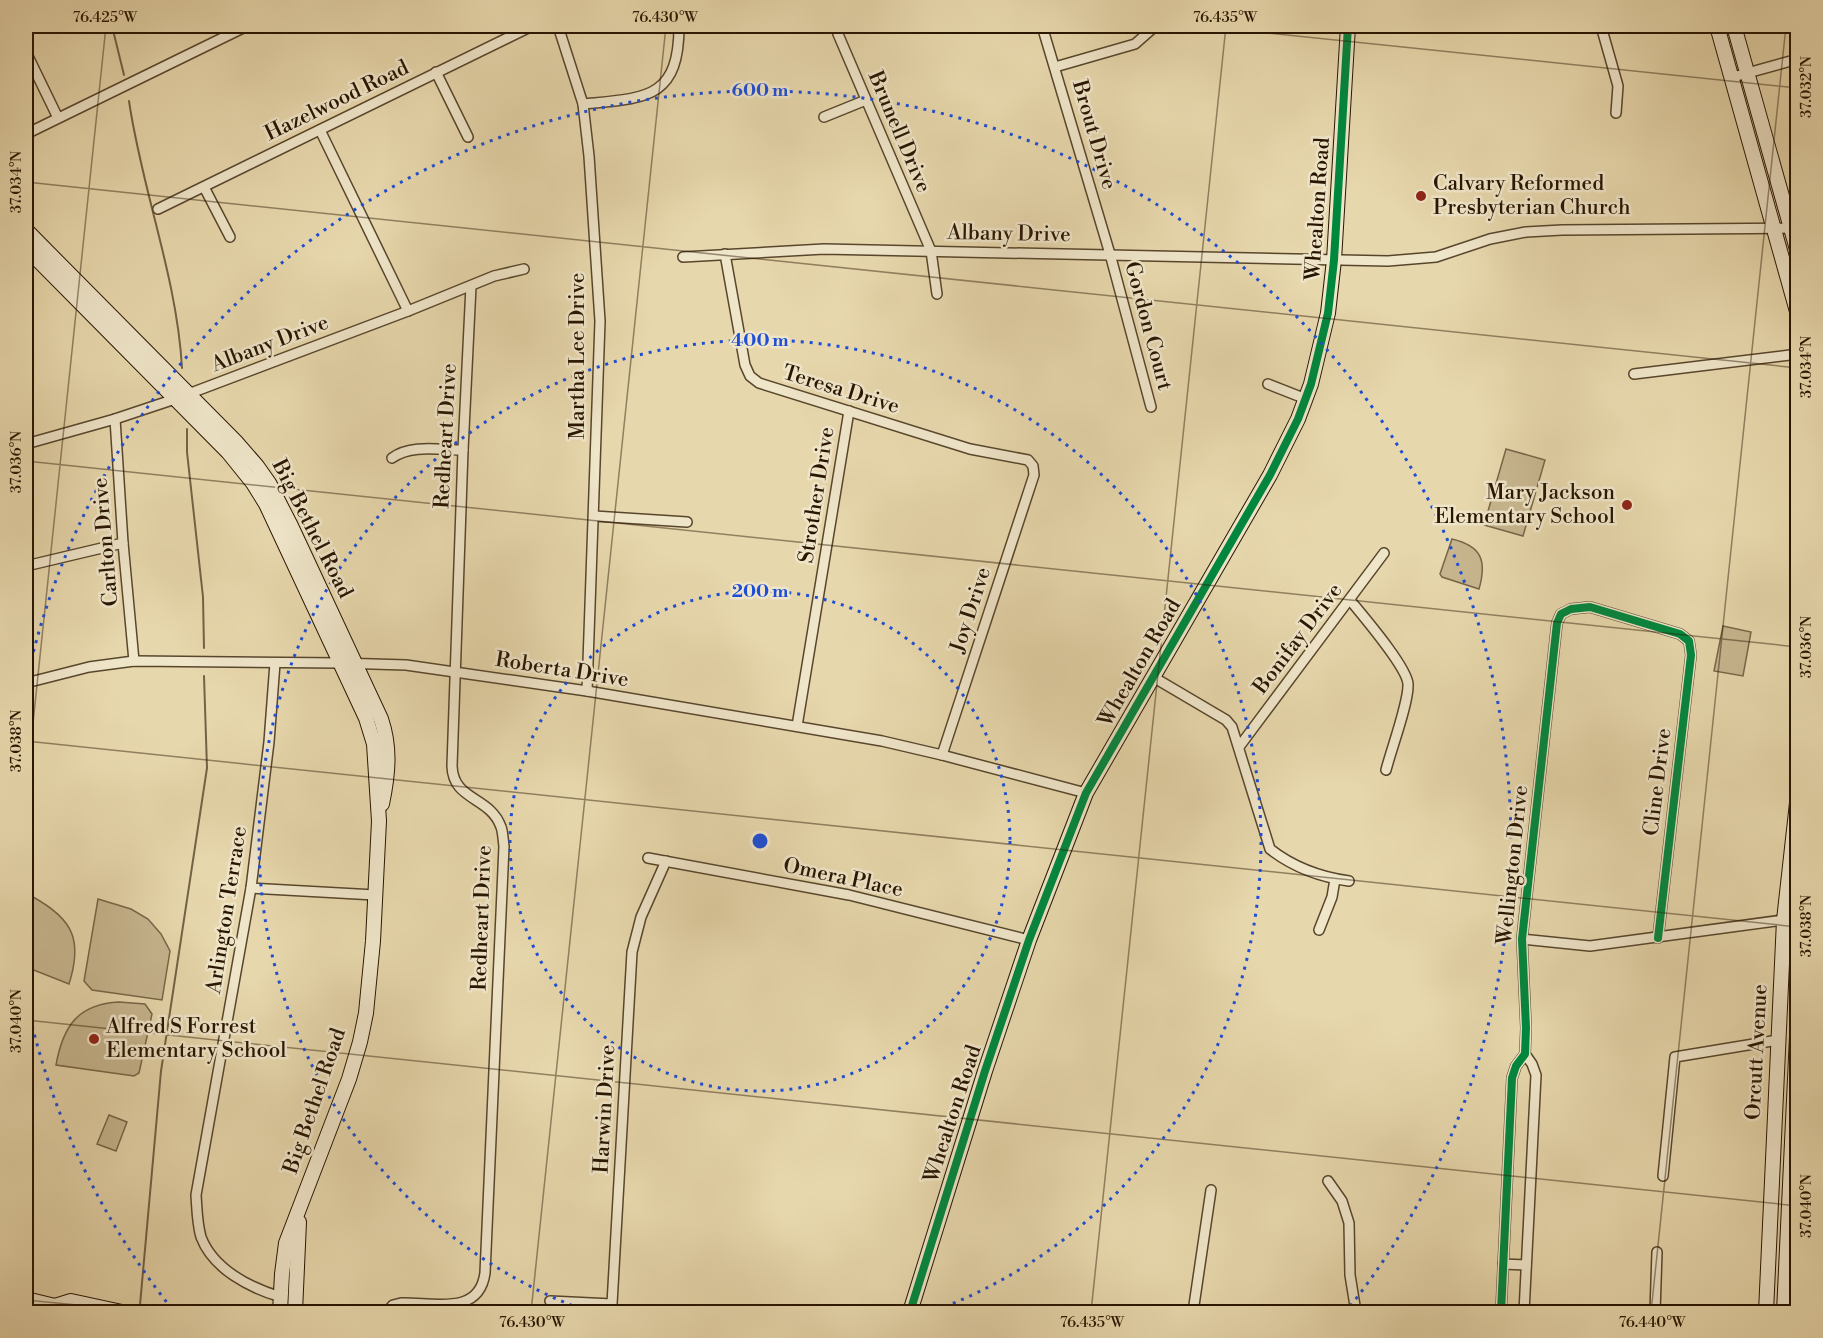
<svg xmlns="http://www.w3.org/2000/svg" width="1823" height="1338" font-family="'Libre Bodoni',serif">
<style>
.green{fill:#c7b68f;stroke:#786648;stroke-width:1.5}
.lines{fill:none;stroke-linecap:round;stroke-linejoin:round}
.stream{stroke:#746245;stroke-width:2}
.street-casing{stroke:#58462c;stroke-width:12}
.secondary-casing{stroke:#281501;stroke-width:16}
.street{stroke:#efe5c9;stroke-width:9}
.secondary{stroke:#efe5c9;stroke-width:14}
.cycleway-casing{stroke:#efe5c9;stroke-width:11}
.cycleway{stroke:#00873e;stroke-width:8}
.ticks{fill:none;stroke:#281501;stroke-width:1.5;stroke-opacity:0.45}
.ring{fill:none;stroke:#1d4ed8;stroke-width:3;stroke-dasharray:3 6}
.poi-dot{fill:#8f2418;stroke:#efe5c9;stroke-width:2}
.labels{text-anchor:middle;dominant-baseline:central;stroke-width:5;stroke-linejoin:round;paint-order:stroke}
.street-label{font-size:21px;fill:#281501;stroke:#efe5c9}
.poi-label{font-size:21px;fill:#281501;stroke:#efe5c9;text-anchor:start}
.centre{fill:#1d4ed8;stroke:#efe5c9;stroke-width:3}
.ring-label{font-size:18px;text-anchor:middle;font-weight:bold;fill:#1d4ed8;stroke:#efe5c9;stroke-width:5;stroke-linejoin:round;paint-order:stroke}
.neatline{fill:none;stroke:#281501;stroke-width:2}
.ticks-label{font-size:15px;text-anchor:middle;fill:#281501}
</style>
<rect width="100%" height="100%" fill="#e7d7ac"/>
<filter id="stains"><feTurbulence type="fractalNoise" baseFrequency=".00333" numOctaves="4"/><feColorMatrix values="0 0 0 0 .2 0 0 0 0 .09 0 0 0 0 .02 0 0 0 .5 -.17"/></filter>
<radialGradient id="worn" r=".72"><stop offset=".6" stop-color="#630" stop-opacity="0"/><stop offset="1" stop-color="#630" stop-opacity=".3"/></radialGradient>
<g class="green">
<path d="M1506,449L1545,460L1523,536L1484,525Z"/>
<path d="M1452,539C1482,546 1487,561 1479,589L1442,577L1440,574Z"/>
<path d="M1723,626L1751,632L1743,676L1714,671Z"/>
<path d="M33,897C73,919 83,940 69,984L26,967V915Z"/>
<path d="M98,899L131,909L148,919L161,934L170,951L162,1000L92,990L84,981Z"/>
<path d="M119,1002L145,1004L152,1014L139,1073L134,1076L56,1065C63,1026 78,1004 119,1002Z"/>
<path d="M109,1115L127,1122L116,1151L97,1144Z"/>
</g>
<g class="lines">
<g class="stream">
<path d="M112,26L124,75"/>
<path d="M129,101C142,191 177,277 182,368"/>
<path d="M187,429V452L203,597L204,648"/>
<path d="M140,1305L161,1071L207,768L204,676"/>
</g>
<g class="street-casing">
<g id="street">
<path d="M558,26L583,104L589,156L600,321L587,691"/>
<path d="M837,26L838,34L931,251L937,294"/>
<path d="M1042,26L1110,254L1151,407"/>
<path d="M1601,26L1618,86L1616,113"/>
<path d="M26,52L58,118"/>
<path d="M1055,67L1135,44L1152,29"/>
<path d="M436,72L468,137"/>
<path d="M1733,77L1798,59"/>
<path d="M583,104C645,98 679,100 679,26"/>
<path d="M824,117L866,100"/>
<path d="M320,130L408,311"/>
<path d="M26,134L247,26"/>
<path d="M204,187L230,237"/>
<path d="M158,209L532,26"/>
<path d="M725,254L745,365L750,376L759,383L970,449L1028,460L1033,466L1034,475L942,755"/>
<path d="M683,257L824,249L1388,261L1436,257L1490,239L1526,232L1562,230L1795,228"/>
<path d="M1634,374L1798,354"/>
<path d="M1268,384L1306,399"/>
<path d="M115,419L123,543L134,661"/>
<path d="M26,444L115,419L175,399L408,311L494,276L524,269"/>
<path d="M392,458C411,444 440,450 463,450"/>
<path d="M594,516L687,522"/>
<path d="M26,566L123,543"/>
<path d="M1350,600C1363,616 1407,667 1408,684C1409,702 1391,750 1386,770"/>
<path d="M275,663L269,742L251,888L196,1195C197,1209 197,1223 201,1237C213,1269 250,1288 281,1297"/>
<path d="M1153,677L1226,720L1232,727L1270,849C1293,867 1320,877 1349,881"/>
<path d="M26,683L89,667L134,661L340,663L406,665L587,691L882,741L942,755L1086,793"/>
<path d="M797,726L849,411"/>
<path d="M1239,747L1384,553"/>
<path d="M648,858L849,895L1029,940"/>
<path d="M251,888L375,895"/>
<path d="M1319,930L1332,897L1335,879"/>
<path d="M1522,939L1590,946L1798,918"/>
<path d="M1663,1176L1675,1057L1778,1040"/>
<path d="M1328,1181L1342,1201L1349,1223L1350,1275L1356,1312"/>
<path d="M1503,1264L1526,1265"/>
<path d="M550,1301L612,1304L632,952L641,917L666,861"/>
<path d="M387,1312L393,1305L401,1303C432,1302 479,1317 485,1273L504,846C503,840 503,832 501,827C490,796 453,801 452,766L463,450L471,286"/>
<path d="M1193,1312L1211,1190"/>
<path d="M1501,1312L1512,1078L1516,1066L1525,1054L1526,1028L1522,939L1557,623L1561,614L1571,609L1590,607L1680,634L1689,641L1691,655L1658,938"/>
<path d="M1524,1312L1536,1075L1532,1064L1525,1054"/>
<path d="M1655,1312L1657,1252"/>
</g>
</g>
<g class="secondary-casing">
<g id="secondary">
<path d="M1717,26L1798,315"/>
<path d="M1734,26L1798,253"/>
<path d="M26,230L237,443L257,466L269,483L291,526L381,719C391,748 388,775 382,804"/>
<path d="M26,248L228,452L253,483L266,504L366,718L374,744L379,821L373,941L366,1013L360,1042L349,1079L286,1243L282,1274L280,1312"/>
<path d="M26,1299L55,1306L62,1311"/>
<path d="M55,1306L71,1301L122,1312"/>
<path d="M295,1312L299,1222"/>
<path d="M910,1312L985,1071L1029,940L1086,793L1270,475L1298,419L1311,384L1328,313L1334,260L1348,26"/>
<path d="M1766,1312L1784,920L1798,794"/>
<path d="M1784,1312L1798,1015"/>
</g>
</g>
<use href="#street" class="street"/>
<use href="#secondary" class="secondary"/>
<g class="cycleway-casing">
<g id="cycleway">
<path d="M910,1312L985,1071L1029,940L1086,793L1270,475L1298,419L1311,384L1328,313L1334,260L1348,26"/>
<path d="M1501,1312L1512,1078L1516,1066L1525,1054L1526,1028L1522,939L1557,623L1561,614L1571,609L1590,607L1680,634L1689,641L1691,655L1658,938"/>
</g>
</g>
<use href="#cycleway" class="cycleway"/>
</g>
<path class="ticks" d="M1200,26L1798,88M26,182L1798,368M26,461L1798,647M26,741L1798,927M26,790L106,26M26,1020L1798,1206M26,1300L148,1312M531,1312L666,26M1091,1312L1226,26M1651,1312L1786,26"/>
<g class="ring">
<circle cx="760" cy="841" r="250"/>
<path d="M589 1312A501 501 0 1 1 931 1312"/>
<path d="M172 1309A751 751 0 0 1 27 1004M27 678A751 751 0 1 1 1348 1309"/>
</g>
<g class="poi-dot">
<circle cx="1421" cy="196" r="6"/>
<circle cx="1627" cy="505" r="6"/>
<circle cx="94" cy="1039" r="6"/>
</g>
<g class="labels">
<g class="street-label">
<text transform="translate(337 101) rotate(-26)">Hazelwood Road</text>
<text transform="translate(899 132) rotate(67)">Brunell Drive</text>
<text transform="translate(1094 135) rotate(74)">Brout Drive</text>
<text transform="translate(1318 209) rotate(-86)">Whealton Road</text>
<text transform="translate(1009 234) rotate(1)">Albany Drive</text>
<text transform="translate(1148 326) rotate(75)">Gordon Court</text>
<text transform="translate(270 344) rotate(-21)">Albany Drive</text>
<text transform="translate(578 356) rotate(-90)">Martha Lee Drive</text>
<text transform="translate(841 390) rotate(17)">Teresa Drive</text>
<text transform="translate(446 436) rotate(-87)">Redheart Drive</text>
<text transform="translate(817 495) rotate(-81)">Strother Drive</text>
<text transform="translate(312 529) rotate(63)">Big Bethel Road</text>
<text transform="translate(106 542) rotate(-95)">Carlton Drive</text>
<text transform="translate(971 610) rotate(-72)">Joy Drive</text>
<text transform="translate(1298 639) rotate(-53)">Bonifay Drive</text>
<text transform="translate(1140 663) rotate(-60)">Whealton Road</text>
<text transform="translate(562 670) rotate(9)">Roberta Drive</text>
<text transform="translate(1658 782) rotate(-83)">Cline Drive</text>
<text transform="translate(1513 865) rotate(-84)">Wellington Drive</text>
<text transform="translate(843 878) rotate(12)">Omera Place</text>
<text transform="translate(227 910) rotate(-81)">Arlington Terrace</text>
<text transform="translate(482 918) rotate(-88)">Redheart Drive</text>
<text transform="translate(1757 1052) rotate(-87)">Orcutt Avenue</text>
<text transform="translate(315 1101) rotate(-71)">Big Bethel Road</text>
<text transform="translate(605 1109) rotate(-87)">Harwin Drive</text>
<text transform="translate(953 1114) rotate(-72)">Whealton Road</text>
</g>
<g class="poi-label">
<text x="1433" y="184">Calvary Reformed<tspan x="1433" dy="24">Presbyterian Church</tspan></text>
<text x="1615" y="493" text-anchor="end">Mary Jackson<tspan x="1615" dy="24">Elementary School</tspan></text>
<text x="106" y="1027">Alfred S Forrest<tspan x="106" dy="24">Elementary School</tspan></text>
</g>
</g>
<circle cx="760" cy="841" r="9" class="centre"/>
<g class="ring-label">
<text x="760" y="96">600 m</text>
<text x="760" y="346">400 m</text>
<text x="760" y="597">200 m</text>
</g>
<rect width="1823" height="1338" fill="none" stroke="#e7d7ac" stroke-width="66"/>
<rect x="33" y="33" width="1757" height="1272" class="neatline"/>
<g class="ticks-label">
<text x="105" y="22">76.425°W</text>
<text x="665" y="22">76.430°W</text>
<text x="1225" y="22">76.435°W</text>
<text transform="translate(1806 87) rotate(-90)" y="5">37.032°N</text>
<text transform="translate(16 182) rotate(-90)" y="5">37.034°N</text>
<text transform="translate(1806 367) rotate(-90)" y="5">37.034°N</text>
<text transform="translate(16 462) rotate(-90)" y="5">37.036°N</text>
<text transform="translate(1806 647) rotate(-90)" y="5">37.036°N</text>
<text transform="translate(16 741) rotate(-90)" y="5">37.038°N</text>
<text transform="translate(1806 926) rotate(-90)" y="5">37.038°N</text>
<text transform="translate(16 1021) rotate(-90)" y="5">37.040°N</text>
<text transform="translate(1806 1206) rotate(-90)" y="5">37.040°N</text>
<text x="532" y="1327">76.430°W</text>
<text x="1092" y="1327">76.435°W</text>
<text x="1652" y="1327">76.440°W</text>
</g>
<rect width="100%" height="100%" filter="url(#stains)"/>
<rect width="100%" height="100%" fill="url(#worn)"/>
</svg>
